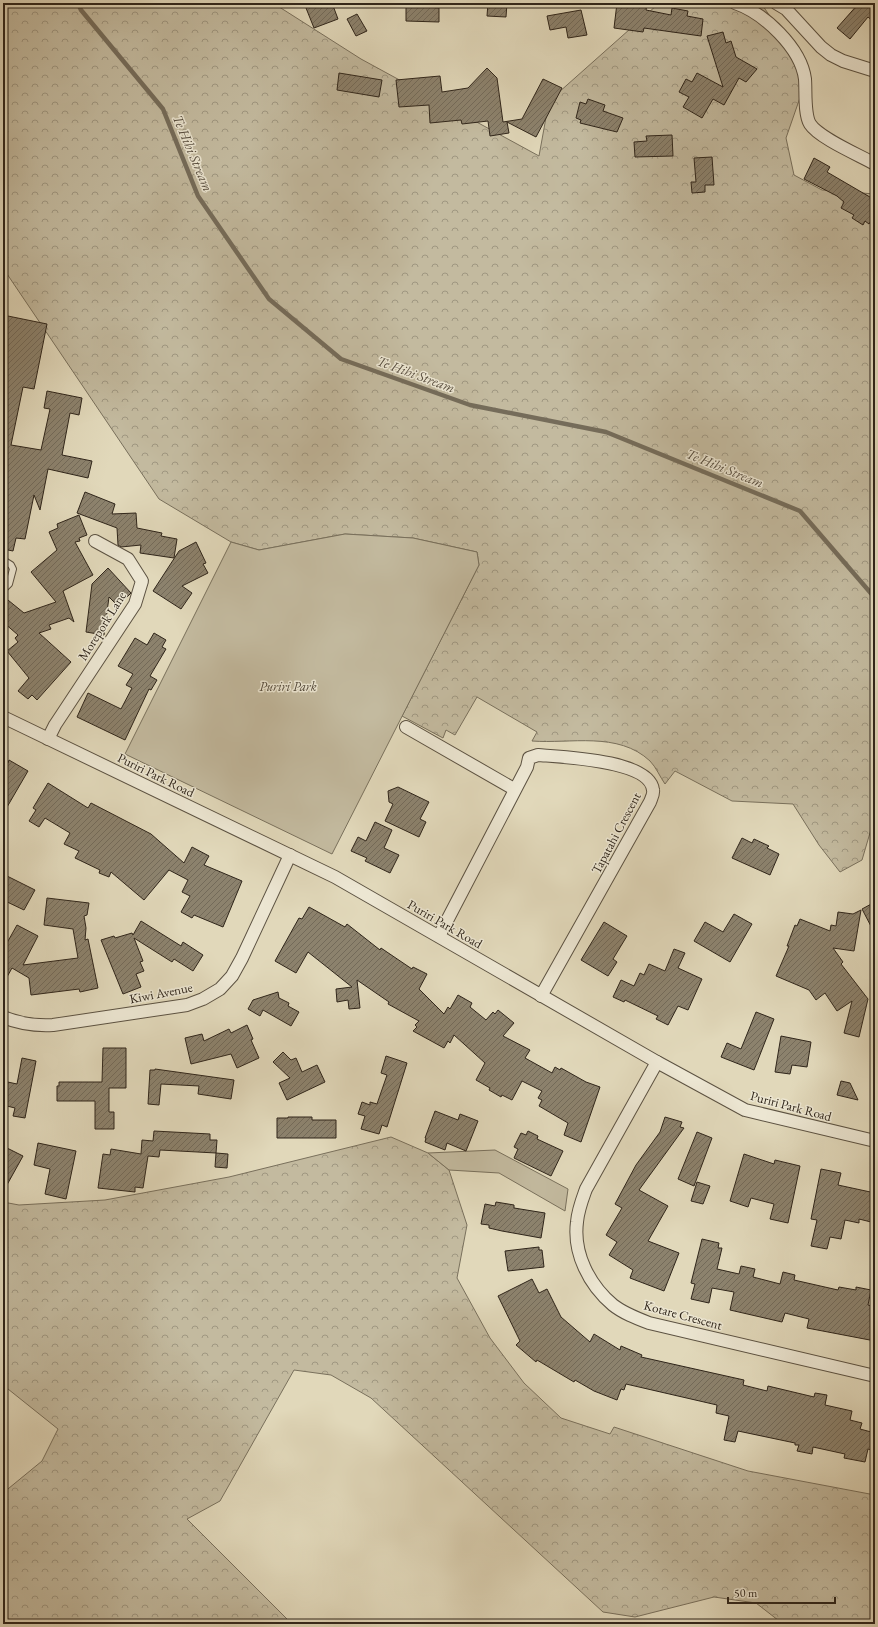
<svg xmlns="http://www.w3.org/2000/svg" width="878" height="1627" font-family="'EB Garamond',serif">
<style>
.forest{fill:url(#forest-crowns);stroke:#79705c}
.green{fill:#c3ba9f;stroke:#79705c}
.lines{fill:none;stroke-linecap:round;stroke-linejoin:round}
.stream{stroke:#756c5a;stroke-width:4.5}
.building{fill:url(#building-hatch);stroke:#2f251a}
.service-casing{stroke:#5c5242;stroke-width:8}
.minor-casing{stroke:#5c5242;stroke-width:14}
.service{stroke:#ece6d2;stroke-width:6}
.minor{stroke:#ece6d2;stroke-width:12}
.labels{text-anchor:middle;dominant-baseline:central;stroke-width:3;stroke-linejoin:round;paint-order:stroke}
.street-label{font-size:13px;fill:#2f251a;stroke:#ece6d2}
.park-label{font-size:13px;font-style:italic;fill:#544a3b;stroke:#ece6d2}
.water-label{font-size:14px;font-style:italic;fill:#584e3f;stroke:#ece6d2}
</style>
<defs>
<pattern id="forest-crowns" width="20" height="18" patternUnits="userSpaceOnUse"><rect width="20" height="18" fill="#c3ba9f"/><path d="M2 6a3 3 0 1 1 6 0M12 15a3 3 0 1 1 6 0" fill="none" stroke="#9f9781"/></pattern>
<pattern id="building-hatch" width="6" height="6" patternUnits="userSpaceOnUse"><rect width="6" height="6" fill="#8c826d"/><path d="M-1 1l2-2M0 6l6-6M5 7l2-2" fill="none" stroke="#736a59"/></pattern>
</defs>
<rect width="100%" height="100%" fill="#e1d8ba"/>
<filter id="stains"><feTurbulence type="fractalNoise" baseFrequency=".005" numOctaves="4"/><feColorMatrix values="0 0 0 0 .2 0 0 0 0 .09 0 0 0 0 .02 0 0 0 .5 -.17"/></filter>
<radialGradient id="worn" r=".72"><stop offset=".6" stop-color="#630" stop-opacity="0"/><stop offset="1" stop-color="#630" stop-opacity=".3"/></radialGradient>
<g class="forest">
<path d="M3,3H273L361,59L539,156L549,101L657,5C691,10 727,3 761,3L790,46L803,89L786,138L794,175L822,190L875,194V826H872L862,860L840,872L819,845L793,804L732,801L675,771L665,784C660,777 656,767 650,761C618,731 570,744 532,741L537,732L477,697L455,735L446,730L443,738L402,716L479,565L477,552L413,538L345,534L259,550L231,542L159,499L3,268Z"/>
<path d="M391,1137L428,1153L449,1170L467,1225L457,1278L490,1338L524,1383L561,1418L610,1434L614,1427L748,1471L875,1495V1624H783L756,1603L714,1597L635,1617L603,1612L371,1398L331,1375L294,1370L220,1501L187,1519L292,1624H3V1493L42,1461L58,1429L3,1385V1202L19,1205L105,1200L229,1177Z"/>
</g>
<g class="green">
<path d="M345,534L413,538L477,552L479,565L332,854L125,754L231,542L259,550Z"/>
<path d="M495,1150L568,1189L565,1211L499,1173L449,1170L428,1153Z"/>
</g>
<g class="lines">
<path class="stream" d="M78,3L81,10L163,109L198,196L269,299L341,359L470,405L606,432L800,511L875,598"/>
</g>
<g class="building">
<path d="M304,3H332L338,19L314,28Z"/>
<path d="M406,3H428L427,7L439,8V22L406,21Z"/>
<path d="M488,3H507L506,17L487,16Z"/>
<path d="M617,3L647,4L646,10L671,15L672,8L688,11L687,16L703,19L701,36L644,28L643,32L614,28Z"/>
<path d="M859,3H875V23L868,17L850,39L837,28Z"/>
<path d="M581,10L587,35L568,38L566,27L550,30L547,16Z"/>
<path d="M357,14L367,31L356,36L347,19Z"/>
<path d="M723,32L726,43L731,41L736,57L757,69L746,82L739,78L724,105L713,99L702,118L683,107L689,97L679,92L686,79L692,82L697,73L723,87L707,36Z"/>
<path d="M487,68L497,78L503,122L522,119L543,79L562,88L536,137L507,122L509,133L490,136L488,121L462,124L461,120L430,123L429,105L399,107L396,80L440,76L442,92L468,88Z"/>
<path d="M339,73L382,80L379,97L337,90Z"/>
<path d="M588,99L605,105L603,111L623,118L617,132L580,123L581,120L576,118L580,102L586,104Z"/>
<path d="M672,135L673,156L635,157L634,142L647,141L646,136Z"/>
<path d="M712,157L714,185H705V192L692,193L691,182H696L694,158Z"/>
<path d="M814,158L830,167L827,172L875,200V215L869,224L865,221L863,225L852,218L854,215L841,208L844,202L837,196L804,179Z"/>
<path d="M3,315L47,324L34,389L23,387L11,445L41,450L50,409L44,408L47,391L82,398L79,415L70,413L62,455L92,461L88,478L48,469L40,510L34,495L25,539L16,538L13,551L3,549V343L6,327L3,326Z"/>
<path d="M85,492L115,504L112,514L136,513L137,528L162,533L161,536L177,539L174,558L140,553L141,545L121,547L118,545L117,528L77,513Z"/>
<path d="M79,515L87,535L79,538L80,541L75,542L93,575L63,591L74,622L69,618L49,625L51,629L39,633L71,662L37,700L32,695L28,699L18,691L29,678L7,651L18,642L15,638L18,635L3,622V596L24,613L56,602L31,572L57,550L49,532L58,528L57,524Z"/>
<path d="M196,542L206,563L203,564L208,573L182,586L192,593L181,609L153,591L179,551Z"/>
<path d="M108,568L131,593L118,606L109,597L104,635L86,632L92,584Z"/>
<path d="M154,633L166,640L162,647L166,649L150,676L157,680L151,690L149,689L125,740L77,717L88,693L121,709L132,688L126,685L133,674L118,666L135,638L147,645Z"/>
<path d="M3,760L8,763L9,760L28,771L3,814Z"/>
<path d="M48,783L88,808L91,803L151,834L184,863L192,847L209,856L204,865L242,881L223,927L194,915L192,918L181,912L190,896L182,892L188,880L169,870L144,900L111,872L109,877L99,873L100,870L75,858L79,851L64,844L70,833L45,818L39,827L29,821L36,810L33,808Z"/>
<path d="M398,787L429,802L420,819L426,822L419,837L385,821L393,804L389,802L388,791Z"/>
<path d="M375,822L392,830L384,848L399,855L390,873L365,861L367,858L351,851L358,837L366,841Z"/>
<path d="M742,838L752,843L754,839L769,846L767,848L779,854L770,875L732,858Z"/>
<path d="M3,874L35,890L24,910L3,900Z"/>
<path d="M47,898L89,903L87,915L84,916L86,928L85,940L88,939L98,988L80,992L79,989L31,995L29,978L12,968L3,984V950L17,925L38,936L23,965L78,958L73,929L44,925Z"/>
<path d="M875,902V934L862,909Z"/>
<path d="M309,907L345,927L347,924L380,950L381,948L412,969L413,967L427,974L419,989L444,1014L448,1007L450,1009L458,995L472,1003L470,1007L486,1020L493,1012L495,1014L498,1010L514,1023L503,1036L530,1050L525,1058L552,1073L555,1067L560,1070L561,1068L586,1082L600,1087L581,1142L564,1135L568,1123L539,1106L542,1100L538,1098L542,1091L522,1081L512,1100L502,1095L501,1097L489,1090L490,1088L476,1080L485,1063L454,1035L450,1043L448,1041L444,1048L413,1031L417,1027L415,1025L419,1021L388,1004L389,1002L357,980L360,1008L349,1009L348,1000L337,1002L336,989L352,987L308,952L296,973L275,961L299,918L302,919Z"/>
<path d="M861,910L854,951L833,948L843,962L841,964L868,999L859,1037L844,1033L852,1001L837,1011L825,993L816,1000L809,990L776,976L789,946H787L795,925L797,926L800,919L830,931L831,925L836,926L838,912L853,914Z"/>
<path d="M734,914L752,924L730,962L694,941L705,922L723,932Z"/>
<path d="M141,921L181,946L183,942L203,955L193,971L174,959L172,962L134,938L143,961L140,962L144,971L136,974L141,987L123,994L101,940L114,936L115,938L132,933L133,935Z"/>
<path d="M604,922L627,936L613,959L617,962L608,976L581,960Z"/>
<path d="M674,949L685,953L678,968L702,979L688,1010L678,1006L668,1025L656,1019L658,1016L625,1000L624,1002L613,997L621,980L634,986L640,973L644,975L649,964L665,971Z"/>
<path d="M278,992L279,998L289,1003L288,1006L299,1012L291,1026L263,1010L260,1016L248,1009L253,1000Z"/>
<path d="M756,1012L774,1019L754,1070L721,1057L727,1043L741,1049Z"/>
<path d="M247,1025L253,1039L251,1040L259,1058L237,1068L231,1054L191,1064L185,1038L202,1034L204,1041L229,1029L231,1033Z"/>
<path d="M781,1036L811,1042L807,1067L792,1065L790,1074L775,1072Z"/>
<path d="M103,1048H126V1088H109V1112H114V1129H95V1101H57V1086H59V1082H102Z"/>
<path d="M283,1052L291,1060L296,1058L302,1072L317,1065L325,1082L287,1100L279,1083L290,1078L273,1062Z"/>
<path d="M386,1056L407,1063L387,1127L382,1125L379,1134L361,1129L365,1116L358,1114L362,1102L370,1105V1102L377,1104L387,1075L381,1073Z"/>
<path d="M22,1058L36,1061L25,1118L13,1116L15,1108L3,1105V1081L17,1084Z"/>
<path d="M155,1069L234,1080L231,1099L198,1094L199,1086L161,1084L159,1105L148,1104L150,1070H155Z"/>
<path d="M841,1081L850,1083L858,1100L837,1095Z"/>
<path d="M435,1111L458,1120L460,1114L478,1121L466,1151L447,1143L445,1150L425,1142L426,1138H425Z"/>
<path d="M288,1117H312V1120H336V1138H277V1118H288Z"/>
<path d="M665,1117L682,1122L680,1127L684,1128L639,1190L668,1206L648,1241L679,1253L664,1291L630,1278L633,1270L609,1255L617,1242L606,1235L622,1208L615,1204L636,1165L660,1132Z"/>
<path d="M154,1131L210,1134V1140H217L216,1153L160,1150L159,1157L148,1156L143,1188L135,1187V1192L98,1188L103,1154L110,1155L111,1149L141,1154L142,1140L153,1141Z"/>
<path d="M528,1131L538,1136L537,1139L563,1151L551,1176L514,1158L518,1149L514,1147L521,1133L526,1135Z"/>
<path d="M697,1132L712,1138L694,1186L678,1179Z"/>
<path d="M38,1143L76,1151L66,1199L45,1194L50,1169L34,1165Z"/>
<path d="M3,1146L23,1156L3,1192Z"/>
<path d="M216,1153L228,1154L227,1168L215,1167Z"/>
<path d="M744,1154L774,1164L775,1160L800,1166L788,1223L770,1219L774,1204L751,1198L748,1207L730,1201Z"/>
<path d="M821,1169L841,1173L838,1185L875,1193V1223L859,1219V1223L845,1220L841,1239L830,1237L827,1249L811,1246L817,1220L811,1219Z"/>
<path d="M697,1182L710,1186L703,1204L691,1201Z"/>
<path d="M496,1202L514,1205V1208L545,1213L541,1238L502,1231L489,1228V1225L481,1224L485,1204L495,1206Z"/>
<path d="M702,1239L719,1243L718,1248H722L717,1269L739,1274L741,1266L755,1269L753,1277L780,1284L783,1272L795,1275L794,1280L838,1290L839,1287L856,1290V1287L871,1290L868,1305L875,1307V1341L807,1328L809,1319L785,1313L782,1322L730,1310L734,1292L712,1288L709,1303L691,1299L695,1284L691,1283Z"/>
<path d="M539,1247V1250H542L544,1267L508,1271L505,1251Z"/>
<path d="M532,1279L539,1293L547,1289L561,1317L590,1342L594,1334L620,1350L621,1346L642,1355L641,1357L744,1380L743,1385L767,1391L768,1386L814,1397L815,1393L827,1395L825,1405L852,1411L850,1420L862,1423L860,1429L875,1433V1451L868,1449L865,1462L844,1458L845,1454L813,1447L812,1454L797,1451L799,1445H795V1443L738,1431L735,1442L724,1440L729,1416L716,1413L717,1405L626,1384L624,1390L621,1389L617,1400L594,1391L575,1380L574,1382L537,1360L536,1362L516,1345L520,1341L498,1296Z"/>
</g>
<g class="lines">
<g class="service-casing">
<path id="service" d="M3,560L11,565L13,569L9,584L3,590"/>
</g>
<g class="minor-casing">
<g id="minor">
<path d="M735,3C764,13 801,48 805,79C806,91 804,114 810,124C819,138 859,155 875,164"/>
<path d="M776,3L786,9L821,47L831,55L843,61L875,71"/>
<path d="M3,717L335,877L657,1062L745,1110L875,1141"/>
<path d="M406,727L514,789"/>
<path d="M48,739L55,725L135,604L142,581L128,559L95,541"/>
<path d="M439,936L527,767L529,758L538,755C562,757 650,760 653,790C654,794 651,799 650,802L541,996"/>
<path d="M3,1017C20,1024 34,1026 53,1025L187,1005L203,999L220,989L232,976L242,958L290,855"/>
<path d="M657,1062L586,1189C582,1200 578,1210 577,1222C573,1253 589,1285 613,1305C623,1313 636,1318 649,1323L875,1376"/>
</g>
</g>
<use href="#service" class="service"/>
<use href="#minor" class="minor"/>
</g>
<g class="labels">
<g class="street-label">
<text transform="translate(102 626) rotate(-58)">Morepork Lane</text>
<text transform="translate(156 775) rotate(26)">Puriri Park Road</text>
<text transform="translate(616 833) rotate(-62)">Tapatahi Crescent</text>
<text transform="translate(445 924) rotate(30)">Puriri Park Road</text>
<text transform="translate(161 993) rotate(-11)">Kiwi Avenue</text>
<text transform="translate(791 1106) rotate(15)">Puriri Park Road</text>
<text transform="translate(683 1315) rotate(15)">Kotare Crescent</text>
</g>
<g class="park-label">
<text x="288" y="686">Puriri Park</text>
</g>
<g class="water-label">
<text transform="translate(193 153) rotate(67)">Te Hihi Stream</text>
<text transform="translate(416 374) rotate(20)">Te Hihi Stream</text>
<text transform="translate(725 468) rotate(22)">Te Hihi Stream</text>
</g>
</g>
<rect width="878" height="1627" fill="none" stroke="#e1d8ba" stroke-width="16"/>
<rect x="4" y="4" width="870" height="1619" fill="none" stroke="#2f251a" stroke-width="2"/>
<rect x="8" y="8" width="862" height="1611" fill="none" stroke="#2f251a"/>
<path d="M728 1597v6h107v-6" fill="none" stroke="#2f251a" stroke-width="2"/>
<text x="734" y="1597" font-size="12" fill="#2f251a" stroke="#ece6d2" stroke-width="3" paint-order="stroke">50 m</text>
<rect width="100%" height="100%" filter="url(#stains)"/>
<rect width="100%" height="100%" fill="url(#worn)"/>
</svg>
